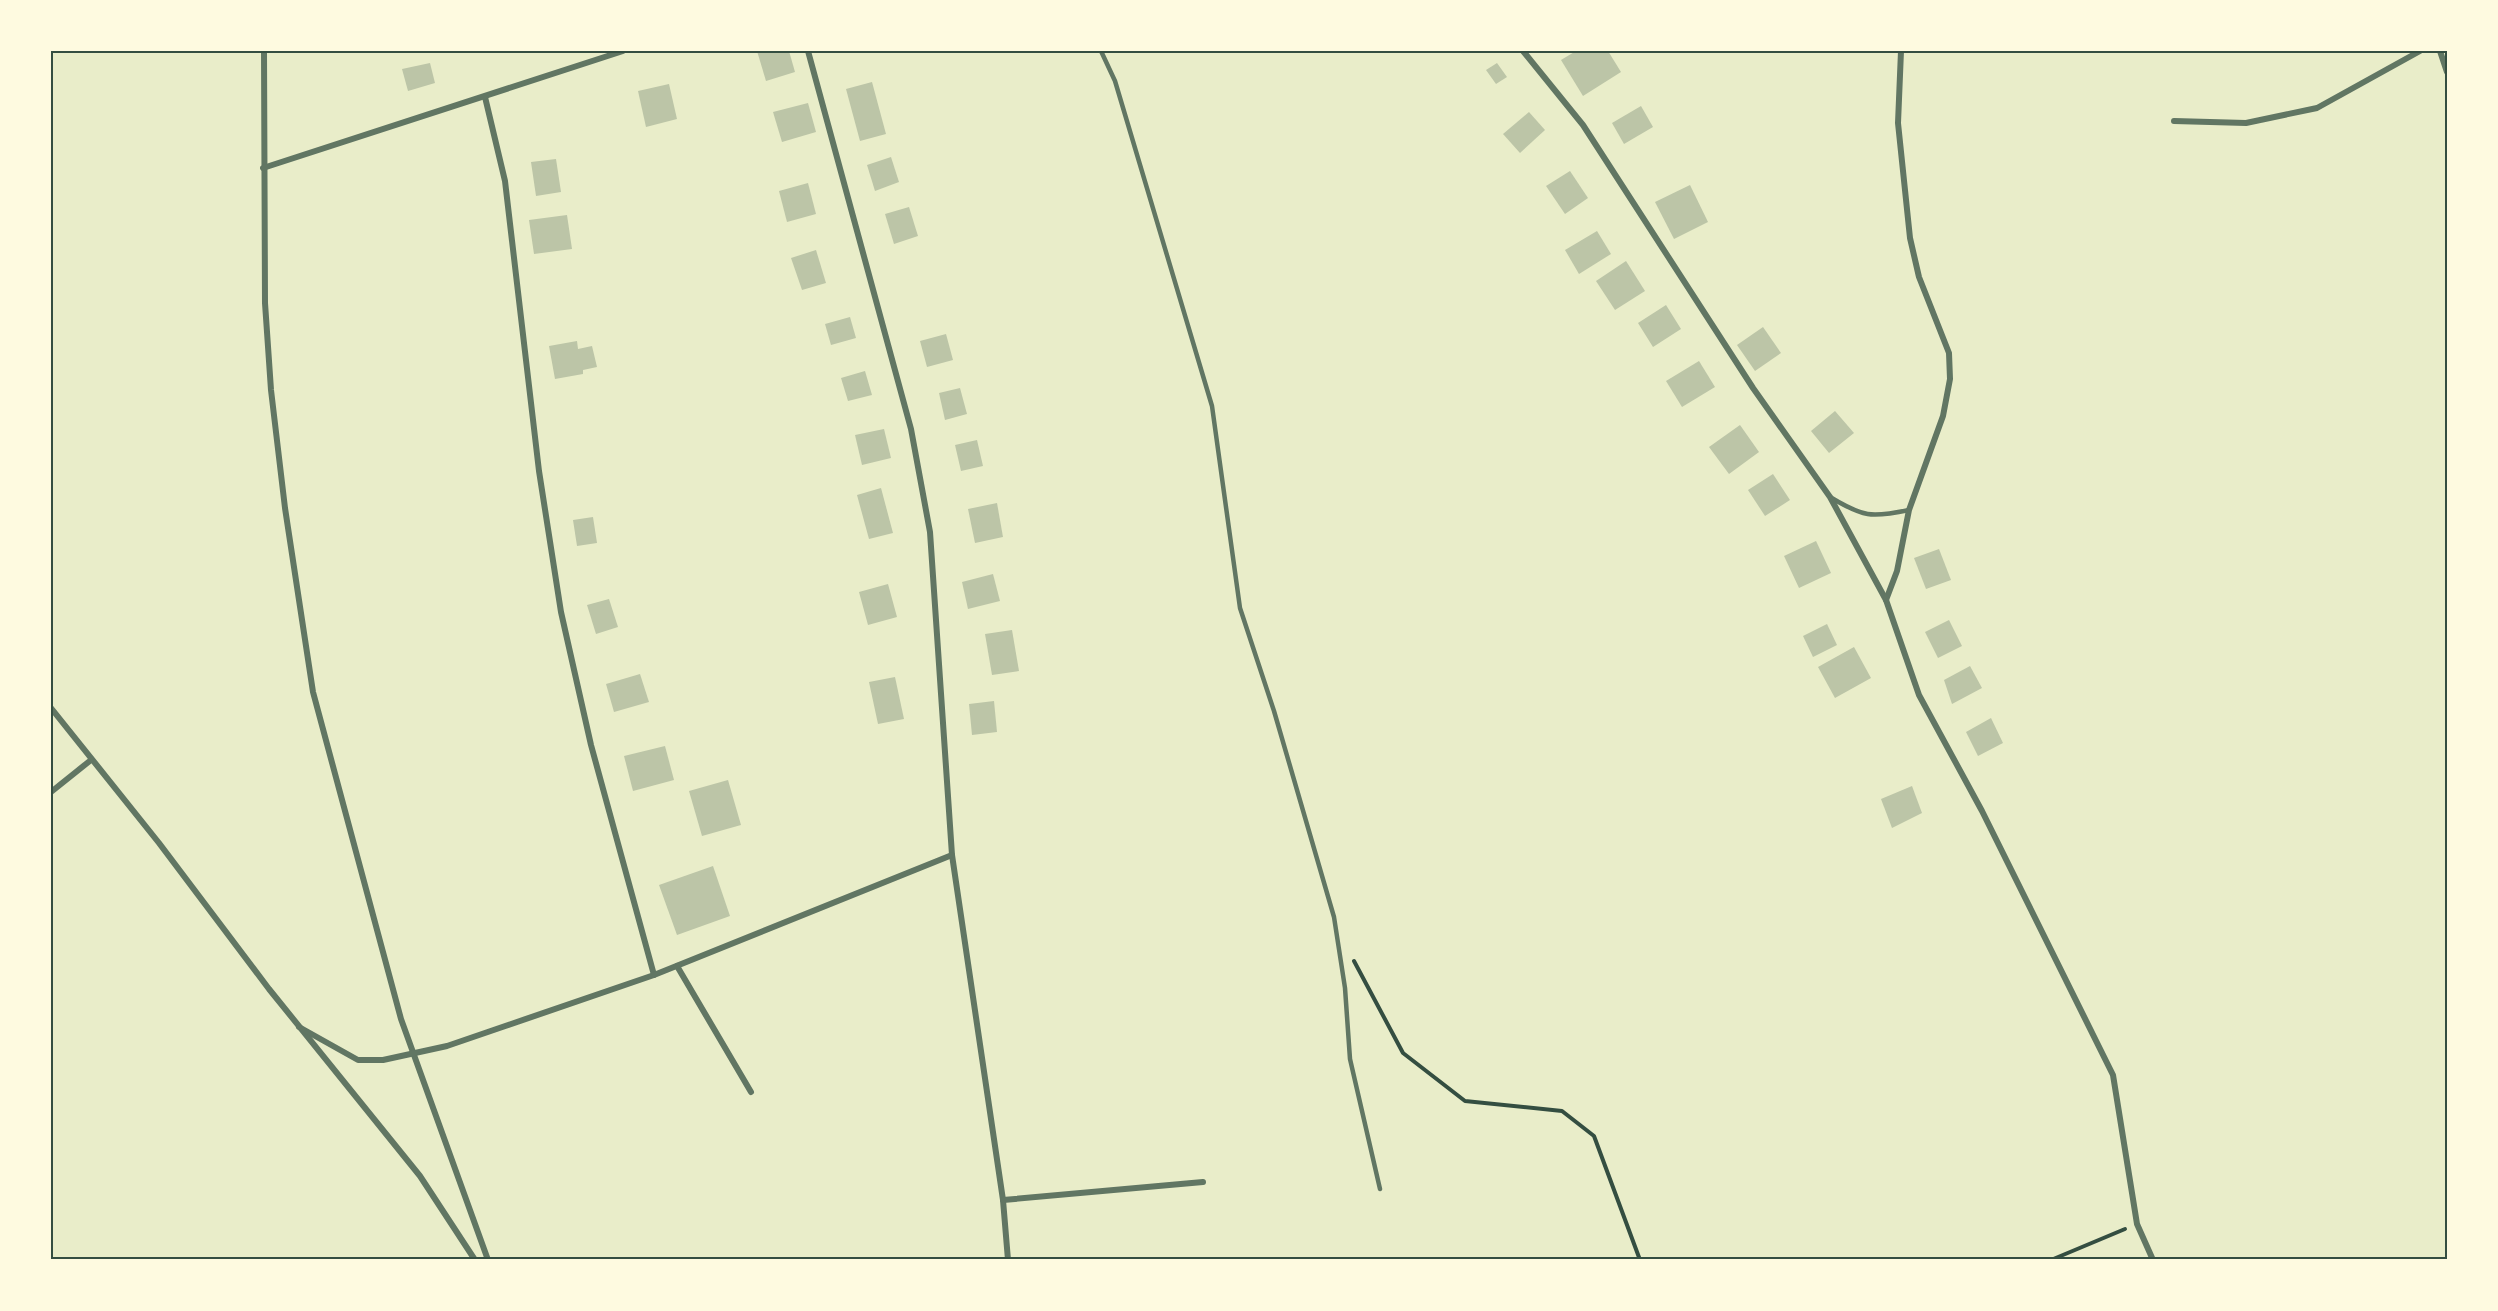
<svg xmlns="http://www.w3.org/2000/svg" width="2498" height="1311" font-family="'Noto Sans',sans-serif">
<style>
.building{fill:#bcc5a7}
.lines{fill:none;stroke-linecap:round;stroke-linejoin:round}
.path{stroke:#344e41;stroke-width:4}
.service{stroke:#617663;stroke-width:4.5}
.minor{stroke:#617663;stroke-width:6}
.neatline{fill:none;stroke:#344e41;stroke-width:2}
</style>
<rect width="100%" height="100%" fill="#e9edc9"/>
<g class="building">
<path d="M757,51H789L795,72L766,81Z"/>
<path d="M1576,51H1608L1621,72L1583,96L1561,60Z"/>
<path d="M430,63L435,83L408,91L402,69Z"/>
<path d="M1497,63L1507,77L1496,84L1486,70Z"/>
<path d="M872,82L886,134L860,141L846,89Z"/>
<path d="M669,84L677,119L646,127L638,91Z"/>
<path d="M808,103L816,132L782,142L773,112Z"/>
<path d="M1641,106L1653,127L1624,144L1612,123Z"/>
<path d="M1529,112L1545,130L1520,153L1503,134Z"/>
<path d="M891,157L899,182L875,191L867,165Z"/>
<path d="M556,159L561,192L536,196L531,162Z"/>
<path d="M1570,171L1588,198L1565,214L1546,186Z"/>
<path d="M808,183L816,214L787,222L779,191Z"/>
<path d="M1690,185L1708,222L1674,239L1655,202Z"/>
<path d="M909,207L918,236L894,244L885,214Z"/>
<path d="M567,215L572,249L534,254L529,220Z"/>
<path d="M1597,231L1611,254L1579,274L1565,250Z"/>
<path d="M816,250L826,283L802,290L791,258Z"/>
<path d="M1626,261L1645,291L1615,310L1596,281Z"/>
<path d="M1666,305L1681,329L1653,347L1638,323Z"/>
<path d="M850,317L856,338L831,345L825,324Z"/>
<path d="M1763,327L1781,353L1755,371L1737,345Z"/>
<path d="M946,334L953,360L927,367L920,341Z"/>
<path d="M577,341L578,349L592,346L597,367L583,370V374L555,379L549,346Z"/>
<path d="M1699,361L1715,387L1682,407L1666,381Z"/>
<path d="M865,371L872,395L848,401L841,378Z"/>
<path d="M960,388L967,414L945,420L939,393Z"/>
<path d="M1835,411L1854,433L1829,453L1811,431Z"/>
<path d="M1740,425L1759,452L1729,474L1709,447Z"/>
<path d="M884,429L891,458L862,465L855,435Z"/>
<path d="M977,440L983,466L961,471L955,445Z"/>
<path d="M1773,474L1790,500L1765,516L1748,490Z"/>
<path d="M881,488L893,533L869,539L857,495Z"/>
<path d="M997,503L1003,537L975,543L968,509Z"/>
<path d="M593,517L597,543L577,546L573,520Z"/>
<path d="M1816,541L1831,573L1799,588L1784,556Z"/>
<path d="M1939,549L1951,580L1926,589L1914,558Z"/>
<path d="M993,574L1000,601L968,609L962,582Z"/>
<path d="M888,584L897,617L868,625L859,592Z"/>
<path d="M609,599L618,627L596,634L587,605Z"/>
<path d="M1949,620L1962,646L1938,658L1925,632Z"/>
<path d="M1827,624L1837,645L1813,657L1803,636Z"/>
<path d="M1012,630L1019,671L992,675L985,634Z"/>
<path d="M1854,647L1871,678L1835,698L1818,667Z"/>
<path d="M1970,666L1982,688L1952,704L1944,680Z"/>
<path d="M640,674L649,702L614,712L606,684Z"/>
<path d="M895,677L904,719L878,724L869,682Z"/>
<path d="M994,701L997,732L972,735L969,704Z"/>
<path d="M1991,718L2003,743L1978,756L1966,732Z"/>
<path d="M665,746L674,780L633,791L624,756Z"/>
<path d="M728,780L741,825L702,836L689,791Z"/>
<path d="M1912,786L1922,813L1892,828L1881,799Z"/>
<path d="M713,866L730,916L677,935L659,885Z"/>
</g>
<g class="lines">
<g class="path">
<path d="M1354,961L1403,1053L1465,1101L1562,1111L1594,1136L1640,1260"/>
<path d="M2051,1260L2125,1229"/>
</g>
<g class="service">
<path d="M1101,51L1115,81L1212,406L1240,608L1274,711L1334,917L1345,988L1350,1059L1380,1189"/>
<path d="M1830,497C1863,517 1871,518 1909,510"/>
</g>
<g class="minor">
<path d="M264,51L265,303L271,390L285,508L313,692L401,1019L488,1260"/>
<path d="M808,51L911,429L930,532L952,855L1003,1200L1008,1260"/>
<path d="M1523,51L1583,125L1753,388L1830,497L1886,600L1919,695L1982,811L2113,1075L2137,1224L2153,1260"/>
<path d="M2440,51L2447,72"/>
<path d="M485,97L505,181L539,471L561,612L591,745L654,975"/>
<path d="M2174,121L2246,123L2317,108L2420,51"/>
<path d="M263,168L623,51"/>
<path d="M1886,600L1897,571L1909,510L1943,416L1950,379L1949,353L1919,277L1910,238L1898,123L1901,51"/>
<path d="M51,708L159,843L269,989L420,1176L475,1260"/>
<path d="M51,792L91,760"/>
<path d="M677,966L751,1092"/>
<path d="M299,1027L358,1060H383L447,1046L654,975L952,855"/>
<path d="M1003,1200L1203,1182"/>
</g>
</g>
<rect width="2498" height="1311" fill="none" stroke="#fefae0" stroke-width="105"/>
<rect x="52" y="52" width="2394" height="1206" class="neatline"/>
</svg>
